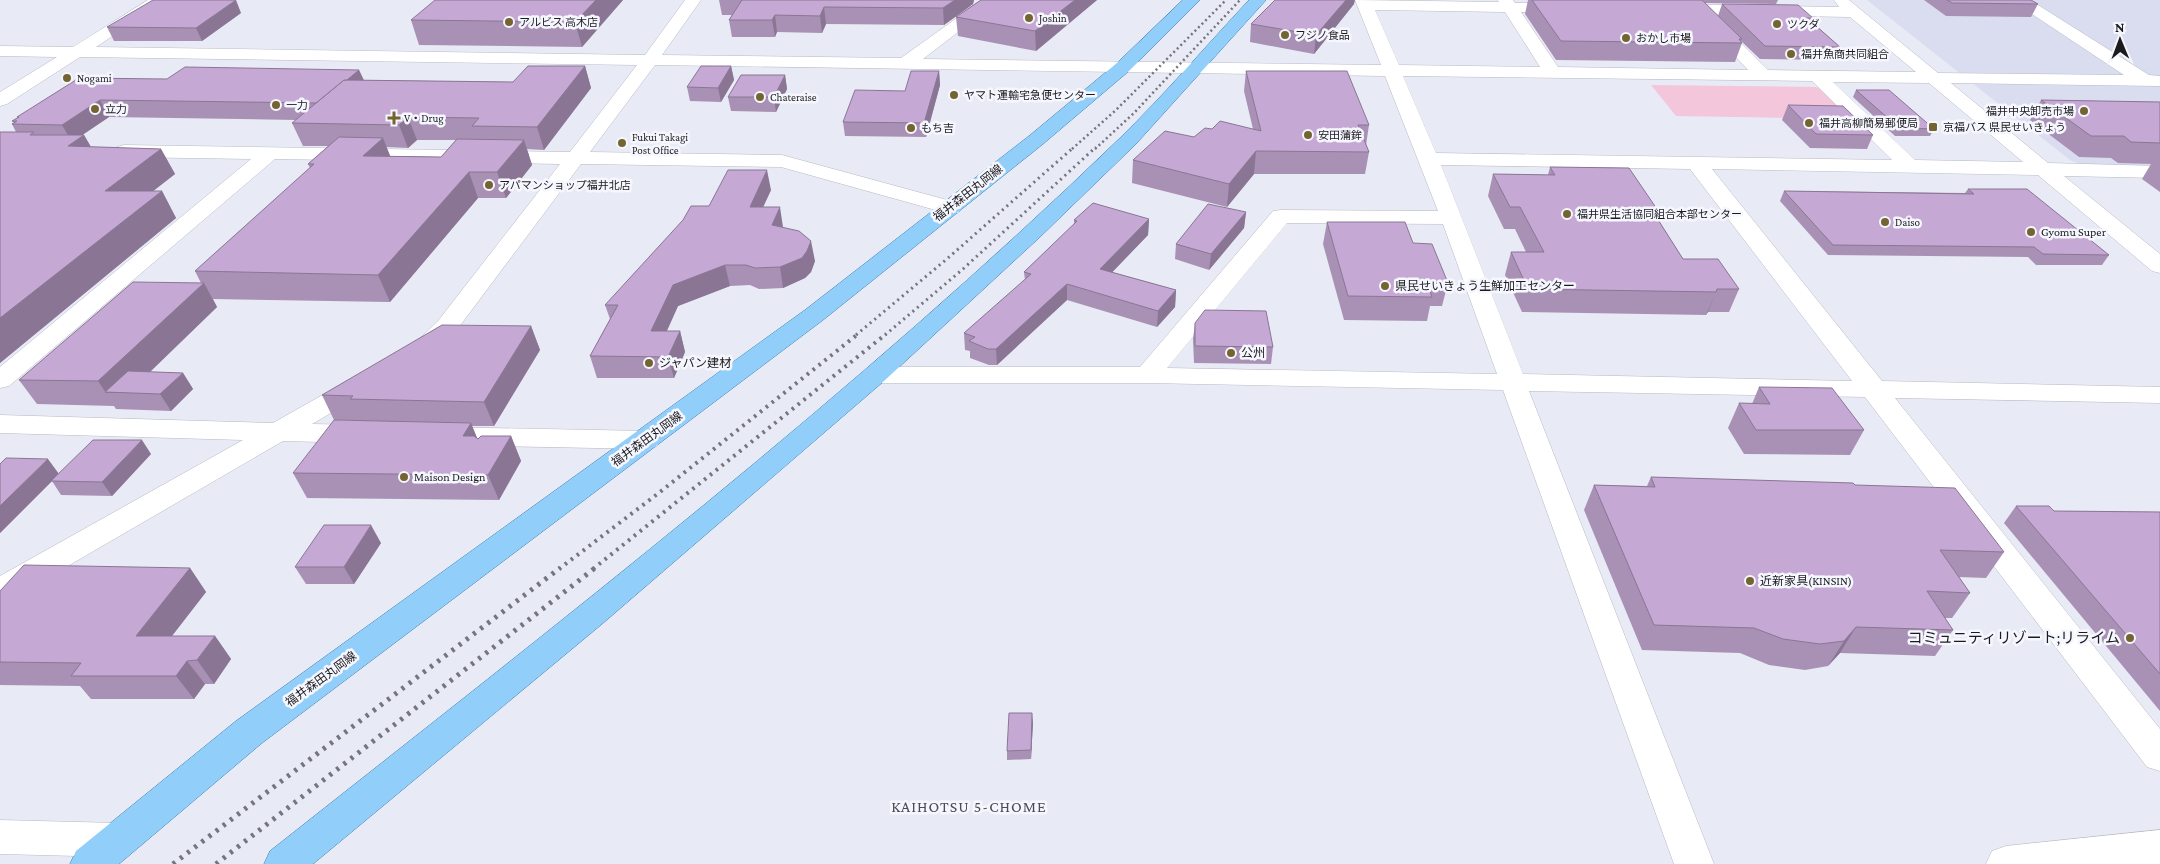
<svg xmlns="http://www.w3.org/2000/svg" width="2160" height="864" font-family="'Crimson Pro','Noto Sans JP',serif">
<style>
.built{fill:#daddf0}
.green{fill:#f3c6db}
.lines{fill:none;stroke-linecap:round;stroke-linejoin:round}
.minor-casing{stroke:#b7b9c3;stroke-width:1}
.major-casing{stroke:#3a7bab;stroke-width:1}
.minor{fill:#fff;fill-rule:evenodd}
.major{fill:#92cefa;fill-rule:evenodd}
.rail-far3{stroke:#75757d;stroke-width:2.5;stroke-dasharray:2 3;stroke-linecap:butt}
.rail-far2{stroke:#75757d;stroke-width:3;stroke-dasharray:2 4;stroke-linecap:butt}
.rail-far1{stroke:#75757d;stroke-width:4;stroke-dasharray:2.5 5;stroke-linecap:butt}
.rail{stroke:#75757d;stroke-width:5;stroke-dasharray:3 6;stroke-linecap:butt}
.wall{fill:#a991b6;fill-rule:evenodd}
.shaded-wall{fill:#8a7694}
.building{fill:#c5a9d4;stroke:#8a7694}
.poi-dot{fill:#736432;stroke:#f6f7fe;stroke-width:2}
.labels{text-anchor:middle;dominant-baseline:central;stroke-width:5;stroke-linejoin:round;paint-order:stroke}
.far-poi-label{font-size:11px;fill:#1b1b1f;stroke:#f6f7fe;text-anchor:start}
.street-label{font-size:12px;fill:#1b1b1f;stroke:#f6f7fe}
.poi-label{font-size:12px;fill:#1b1b1f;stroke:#f6f7fe;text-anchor:start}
.near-poi-label{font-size:15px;fill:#1b1b1f;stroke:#f6f7fe;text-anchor:end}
.near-neighbourhood-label{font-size:16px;letter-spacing:1px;fill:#4c4e57;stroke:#f6f7fe}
</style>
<rect width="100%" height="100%" fill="#e8eaf5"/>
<path class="built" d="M1867,0H2160V166L2083,165L2070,160Z"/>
<path class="green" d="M1651,85L1816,87L1824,90L1854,119L1676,116Z"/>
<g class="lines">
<g class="minor-casing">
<g id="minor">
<path d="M148,0H167L96,47L645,55L685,0H701L662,55L901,58L982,0H1000L923,59L1381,65L1355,0L1499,2L1497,0H1513L1515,3H1563L1569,5L1571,8L1569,11L1563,13L1521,12L1558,67L1748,70L1706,25L1708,22H1720L1768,70L1916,72L1850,17L1674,14L1668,12L1666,9L1668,6L1674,4L1839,7L1834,0H1849L1938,73L2124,75L2011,0H2030L2149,75L2160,76V86L1951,83L2048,163L2160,166V178L2064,176L2160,254V273L2152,271L2038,175L1712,169L1882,381L2160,387V403L1895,398L2160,729V771L2147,767L1865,397L1529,391L1714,864H1674L1503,390L1147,383H875L866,381L862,375L866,369L875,367H1140L1273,211L1281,210L1438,211L1385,76L655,65L590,152L782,155L958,203L961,208L958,213L950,214L781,167L581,164L456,331L430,355L421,358L412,355L408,350L438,321L560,164L275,159L9,386L0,388V367L251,159L124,157L117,155L114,151L117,147L124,145L570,152L637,65L80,57L7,104L0,106V92L57,57L0,56V46L73,47ZM1375,10L1505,12L1540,67L1399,65ZM1403,76L1812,81L1892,160L1436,153ZM1833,82L1929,83L2023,162L1915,160ZM1441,165L1690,169L1852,381L1523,374ZM1287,223L1443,224L1497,374L1167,368Z"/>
<path d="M358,378L367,380L371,386L367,392L312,424L360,425L370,428L374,434L370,440L360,443L283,441L11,599L0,603V576L243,440L0,433V415L273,423L349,380Z"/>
<path d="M438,427L647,431L657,434L661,440L657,446L647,449L438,445L428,442L424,436L428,430Z"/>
<path d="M0,820L117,823L131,828L136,840L131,852L117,857L0,854Z"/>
<path d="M2160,830V864H1986L1992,851L2006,846Z"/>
</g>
</g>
<g class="major-casing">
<g id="major">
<path d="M1183,0H1200L1129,71L1043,144L823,320L262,743L119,864H70L76,851L236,721L805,310L1029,136L1117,63Z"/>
<path d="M1249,0H1266L1136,144L1040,237L884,381L602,624L313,864H264L270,851C560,622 854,395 1120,138C1165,94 1206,46 1249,0Z"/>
</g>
</g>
<use href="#minor" class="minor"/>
<use href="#major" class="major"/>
<g class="rail-far3">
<path d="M1072,149L1116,110L1226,0"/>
<path d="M1095,149L1134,113L1240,0"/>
</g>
<g class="rail-far2">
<path d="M856,335L948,258L1074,147"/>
<path d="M885,335L963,269L1096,147"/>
</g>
<g class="rail-far1">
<path d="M559,569L660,492L858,334"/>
<path d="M593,569L886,334"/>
</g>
<g class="rail">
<path d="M173,864L560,568"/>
<path d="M216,864L595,568"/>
</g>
</g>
<g class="wall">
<path d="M623,0L582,47L419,45L411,20Z"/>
<path d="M719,0H974L973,4L944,25L826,24L822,33L777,32L775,37H732L729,20L732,15H722Z"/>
<path d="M981,0H1097L1036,51L958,36L956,17Z"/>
<path d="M1515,0H1778L1776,4L1705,3L1718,16L1722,4L1813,18L1812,22L1840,47L1835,60L1760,59L1741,41V42L1742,43L1735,62L1556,60L1525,14L1528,0Z"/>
<path d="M1924,0H2031L2038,4L2031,17L1946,16Z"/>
<path d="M1354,4L1314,54L1250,42L1251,24Z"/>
<path d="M241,13L202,41H114L107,27Z"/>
<path d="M585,66L591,88L544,150L527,149L532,165L506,198H478L390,302L213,299L217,307L150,372L183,373L193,389L171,411L116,409L114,406L37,404L19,380L201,283L195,271L310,168L308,164L328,146H303L292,123L296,120L109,117L82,135H84L91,147L161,149L175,174L153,191H162L176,218L0,363V132H16L12,124L14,123L12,121L17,118V117L167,79L359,70L364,80L513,82ZM417,140H456L441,157L390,156L386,147L408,148Z"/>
<path d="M731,66L734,80L721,102L690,101L687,87Z"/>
<path d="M939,71L940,85L926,137L845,136L843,122L905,91Z"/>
<path d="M1246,71L1369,125L1366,145L1369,152L1365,174H1254L1227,207L1132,183L1133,160L1194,137L1212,129H1253L1244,91Z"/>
<path d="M785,75L787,89L776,112L731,111L728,97Z"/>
<path d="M1856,90L1934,129L1930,136H1895L1853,97Z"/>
<path d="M2041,100L2160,102V192L2142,179L2151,164L2118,163L2111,158L2079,157L2030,120Z"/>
<path d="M1788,105L1873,135L1867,149L1810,148L1782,120Z"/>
<path d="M1550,167L1661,215L1659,221L1683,259L1739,289L1729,312H1708L1706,315L1522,312L1505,275L1511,252H1526L1515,229H1504L1488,196L1493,174L1548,175Z"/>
<path d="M1968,189L2109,255L2102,265H2036L2028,257L1828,255L1780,201L1784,191L1965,193Z"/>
<path d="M771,190L763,207L783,227L815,261L811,272L805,278L783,288L759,289L750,285L730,286L678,306L667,331H680L685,352L674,378H597L590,356L610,319L605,305L709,206Z"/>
<path d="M1246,212L1244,228L1209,270L1175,259L1176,244Z"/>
<path d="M1149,219L1148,235L1112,272L1176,290L1175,307L1157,327L1067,300L997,365H989L970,358V351L965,350L964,333L1025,280L1024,272L1074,225V220Z"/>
<path d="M1327,222L1413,243L1448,283L1442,306H1430L1427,321L1344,320L1323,244Z"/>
<path d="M1195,323L1273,347L1271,364L1194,363L1193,339Z"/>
<path d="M531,326L540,350L494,426H472L477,438L478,439L511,436L521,461L499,500L307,498L293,473L361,421L360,420H334L322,395Z"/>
<path d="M1759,387L1864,430L1850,455L1744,454L1728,428L1739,403L1752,404Z"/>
<path d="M151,454L112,496L61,495L52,481L0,533V464L58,474Z"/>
<path d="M1651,477L1855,485L2004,552L1986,578L1959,577L1970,593L1952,618H1945L1953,630L1935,656L1840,653L1828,666L1805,670L1769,665L1740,653L1642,650L1584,510L1594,485L1647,486Z"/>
<path d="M2016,506L2054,511L2160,512V711L2004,523Z"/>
<path d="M381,543L354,584H306L295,567Z"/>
<path d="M190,568L206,592L172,636H215L231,659L214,684H205L194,699H91L80,686L0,685V591Z"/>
<path d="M1033,722L1031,759L1007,760V751Z"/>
</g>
<g class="shaded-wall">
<path d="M236,0L241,13L202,41L196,28Z"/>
<path d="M596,0H623L582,47L575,22Z"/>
<path d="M955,0H974L973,4L944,25L943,8Z"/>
<path d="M1075,0H1097L1036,51L1035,31Z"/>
<path d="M1346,0H1355L1354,4L1314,54L1316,35Z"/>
<path d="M824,7L826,24L822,33L820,16Z"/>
<path d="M775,15L777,32L775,37L772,20Z"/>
<path d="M585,66L591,88L544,150L537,127Z"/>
<path d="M731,66L734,80L721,102L718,88Z"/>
<path d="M359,70L366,86L318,104Z"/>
<path d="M939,71L940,85L926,137L924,123Z"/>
<path d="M785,75L787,89L776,112L774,97Z"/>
<path d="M100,100L109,117L72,142L62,125Z"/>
<path d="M408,117L417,140L408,148L399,125Z"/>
<path d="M84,135L99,161L68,146Z"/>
<path d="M383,138L393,163L363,156Z"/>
<path d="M524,140L532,165L506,198L497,172Z"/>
<path d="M161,149L175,174L120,217L105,191Z"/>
<path d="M1256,151L1254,174L1227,207L1229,184Z"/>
<path d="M767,170L771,190L754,227L750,207Z"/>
<path d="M469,172L478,198L390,302L378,275Z"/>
<path d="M162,191L176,218L0,363V318Z"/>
<path d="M780,207L783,227L772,225Z"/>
<path d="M1246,212L1244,228L1209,270L1211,254Z"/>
<path d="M1149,219L1148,235L1100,285V269Z"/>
<path d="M811,241L815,261L811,272L805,278L783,288L780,267Z"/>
<path d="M725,265L730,286L678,306L657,352L651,331L673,285Z"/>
<path d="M204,283L217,307L128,393H106L98,381Z"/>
<path d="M1067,284V300L997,365L996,349Z"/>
<path d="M1717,289L1708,312L1706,315L1716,292Z"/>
<path d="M1176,290L1175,307L1157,327L1158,311Z"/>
<path d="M531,326L540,350L494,426L484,402Z"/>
<path d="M680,331L685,352L674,378L668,357Z"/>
<path d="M183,373L193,389L171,411L160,394Z"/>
<path d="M471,423L481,448L463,436Z"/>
<path d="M511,436L521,461L499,500L488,475Z"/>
<path d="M142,440L151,454L112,496L102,482Z"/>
<path d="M48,459L59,474L0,533V506Z"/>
<path d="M371,525L381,543L354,584L344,567Z"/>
<path d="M190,568L206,592L154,659L136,636Z"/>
<path d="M1856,627L1840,653L1828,666L1844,641Z"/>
<path d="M215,636L231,659L214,684L197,660Z"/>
<path d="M187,661L205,684L194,699L176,676Z"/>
<path d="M1032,713L1033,722L1031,759V750Z"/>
</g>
<g class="building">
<path d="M153,0H236L196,28L107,27Z"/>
<path d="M435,0H596L575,22L411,20Z"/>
<path d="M742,0H955L943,8L824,7L820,16L775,15L772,20H729Z"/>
<path d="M981,0H1075L1035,31L956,17Z"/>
<path d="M1275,0H1346L1316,35L1251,24Z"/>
<path d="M1532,0H1702L1742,39H1739L1742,43L1561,41Z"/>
<path d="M1947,0H2031L2038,4L1952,3Z"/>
<path d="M1722,4L1798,5L1813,18H1807L1840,47L1765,46Z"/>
<path d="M528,66H585L537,127L472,126L479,118L408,117L399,125L292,123L344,80L513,82Z"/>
<path d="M701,66H731L718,88L687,87Z"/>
<path d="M185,67L359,70L347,80H344L316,103L100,100L62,125L12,124L17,121H12L19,117H17L79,78L167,79Z"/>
<path d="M911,71H939L924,123L843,122L855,90L905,91Z"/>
<path d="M1246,71H1347L1369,125H1358L1369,152L1256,151L1229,184L1133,160L1165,131L1194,137L1205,128L1212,129L1220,121L1261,131Z"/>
<path d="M741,75H785L774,97H728Z"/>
<path d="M1856,90H1889L1934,129L1899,128Z"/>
<path d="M2041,100L2160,102V143L2131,142L2124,136H2091Z"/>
<path d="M1788,105L1843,106L1873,135L1816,134Z"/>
<path d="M0,132H34L30,135H84L68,146L161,149L105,191H162L0,318Z"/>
<path d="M339,137L383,138L363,156L441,157L457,139L524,140L497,172H469L378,275L195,271L314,164H308Z"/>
<path d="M1550,167L1629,168L1661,215H1655L1683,259H1718L1739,289H1717L1716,292L1528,289L1511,252H1544L1520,207H1510L1493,174L1555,175Z"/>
<path d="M728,170H767L750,207H780L772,225L799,231L811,241L807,251L802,258L780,267L755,268L746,265H725L673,285L651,331H680L668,357L590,356L618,305H605L683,220L691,206H709Z"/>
<path d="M1968,189H2027L2109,255L2043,254L2034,247L1833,245L1784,191L1974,194Z"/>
<path d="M1093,203L1149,219L1100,269L1176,290L1158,311L1067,284L996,349H988L969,341L975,337L964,333L1031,274L1024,272L1077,221L1074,220Z"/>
<path d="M1208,204L1246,212L1211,254L1176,244Z"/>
<path d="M1327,222H1405L1413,243L1432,244L1448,283H1427L1432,297L1348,296Z"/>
<path d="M133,282L204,283L98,381L19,380Z"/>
<path d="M1205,310L1266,311L1273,347L1195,346V323Z"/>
<path d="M442,325L531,326L484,402L350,399L353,396L322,395Z"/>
<path d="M128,371L183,373L160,394L105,392Z"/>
<path d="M1759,387L1832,388L1864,430H1756L1739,403L1770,404Z"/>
<path d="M334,420L471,423L463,436H474L478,439L481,436H511L488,475L293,473Z"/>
<path d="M93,440H142L102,482L51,481Z"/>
<path d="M6,458L48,459L0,506V464Z"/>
<path d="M1651,477L1853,483L1855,485L1955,488L2004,552L1940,550L1970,593L1927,591L1953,630L1856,627L1844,641L1820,644L1783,639L1754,628L1654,625L1594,485L1655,487Z"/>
<path d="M2016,506H2049L2054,511L2160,512V674Z"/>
<path d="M324,525H371L344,567H295Z"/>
<path d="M24,565L190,568L136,636H215L197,660L187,661L176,676H71L81,663L0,662V591Z"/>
<path d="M1009,713H1032L1031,750L1007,751Z"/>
</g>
<g class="poi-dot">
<circle cx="1029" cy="18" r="5"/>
<circle cx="509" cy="22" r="5"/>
<circle cx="1777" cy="24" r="5"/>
<circle cx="1285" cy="35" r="5"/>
<circle cx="1626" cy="38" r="5"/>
<circle cx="1791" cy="54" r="5"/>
<circle cx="67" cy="78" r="5"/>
<circle cx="954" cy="95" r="5"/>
<circle cx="760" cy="97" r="5"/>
<circle cx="276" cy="105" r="5"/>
<circle cx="95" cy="109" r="5"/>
<circle cx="2084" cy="111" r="5"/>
<path d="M391.5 110.5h5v5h5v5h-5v5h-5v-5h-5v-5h5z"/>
<circle cx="1809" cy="123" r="5"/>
<rect x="1928" y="122" width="10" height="10" rx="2.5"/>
<circle cx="911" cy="128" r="5"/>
<circle cx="1308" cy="135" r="5"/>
<circle cx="622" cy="143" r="5"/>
<circle cx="489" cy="185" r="5"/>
<circle cx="1567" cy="214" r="5"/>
<circle cx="1885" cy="222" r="5"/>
<circle cx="2031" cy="232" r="5"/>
<circle cx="1385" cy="286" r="5"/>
<circle cx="1231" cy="353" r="5"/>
<circle cx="649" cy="363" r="5"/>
<circle cx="404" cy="477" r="5"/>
<circle cx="1750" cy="581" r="5"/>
<circle cx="2130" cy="638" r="5"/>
</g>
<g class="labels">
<g class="far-poi-label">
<text x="1039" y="18">Joshin</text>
<text x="519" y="22">アルビス 高木店</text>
<text x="1787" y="24">ツクダ</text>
<text x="1295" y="35">フジノ食品</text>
<text x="1636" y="38">おかし市場</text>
<text x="1801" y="54">福井魚商共同組合</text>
<text x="77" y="78">Nogami</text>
<text x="964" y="95">ヤマト運輸宅急便センター</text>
<text x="770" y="97">Chateraise</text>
<text x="286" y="105">一力</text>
<text x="105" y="109">立力</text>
<text x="2074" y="111" text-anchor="end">福井中央卸売市場</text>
<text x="404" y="118">V・Drug</text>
<text x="1819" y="123">福井高柳簡易郵便局</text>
<text x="1943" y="127">京福バス 県民せいきょう</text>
<text x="921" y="128">もち吉</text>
<text x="1318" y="135">安田蒲鉾</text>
<text x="632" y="137">Fukui Takagi<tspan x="632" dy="13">Post Office</tspan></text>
<text x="499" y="185">アパマンショップ福井北店</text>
<text x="1577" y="214">福井県生活協同組合本部センター</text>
<text x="1895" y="222">Daiso</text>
</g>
<g class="street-label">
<text transform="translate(968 193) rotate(-38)">福井森田丸岡線</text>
<text transform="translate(647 439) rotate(-36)">福井森田丸岡線</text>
<text transform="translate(321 679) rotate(-36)">福井森田丸岡線</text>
</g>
<g class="poi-label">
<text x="2041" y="232">Gyomu Super</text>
<text x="1395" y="286">県民せいきょう生鮮加工センター</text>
<text x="1241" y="353">公州</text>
<text x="659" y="363">ジャパン建材</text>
<text x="414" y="477">Maison Design</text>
<text x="1760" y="581">近新家具(KINSIN)</text>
</g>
<g class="near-poi-label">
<text x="2120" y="638">コミュニティリゾート;リライム</text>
</g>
<g class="near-neighbourhood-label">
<text x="969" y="806">KAIHOTSU 5-CHOME</text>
</g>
</g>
<g transform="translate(2120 40) rotate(359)" stroke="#f6f7fe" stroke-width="4" paint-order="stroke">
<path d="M0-4L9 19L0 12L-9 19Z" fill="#1b1b1f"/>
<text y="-8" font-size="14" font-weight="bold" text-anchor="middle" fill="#1b1b1f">N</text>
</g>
</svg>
